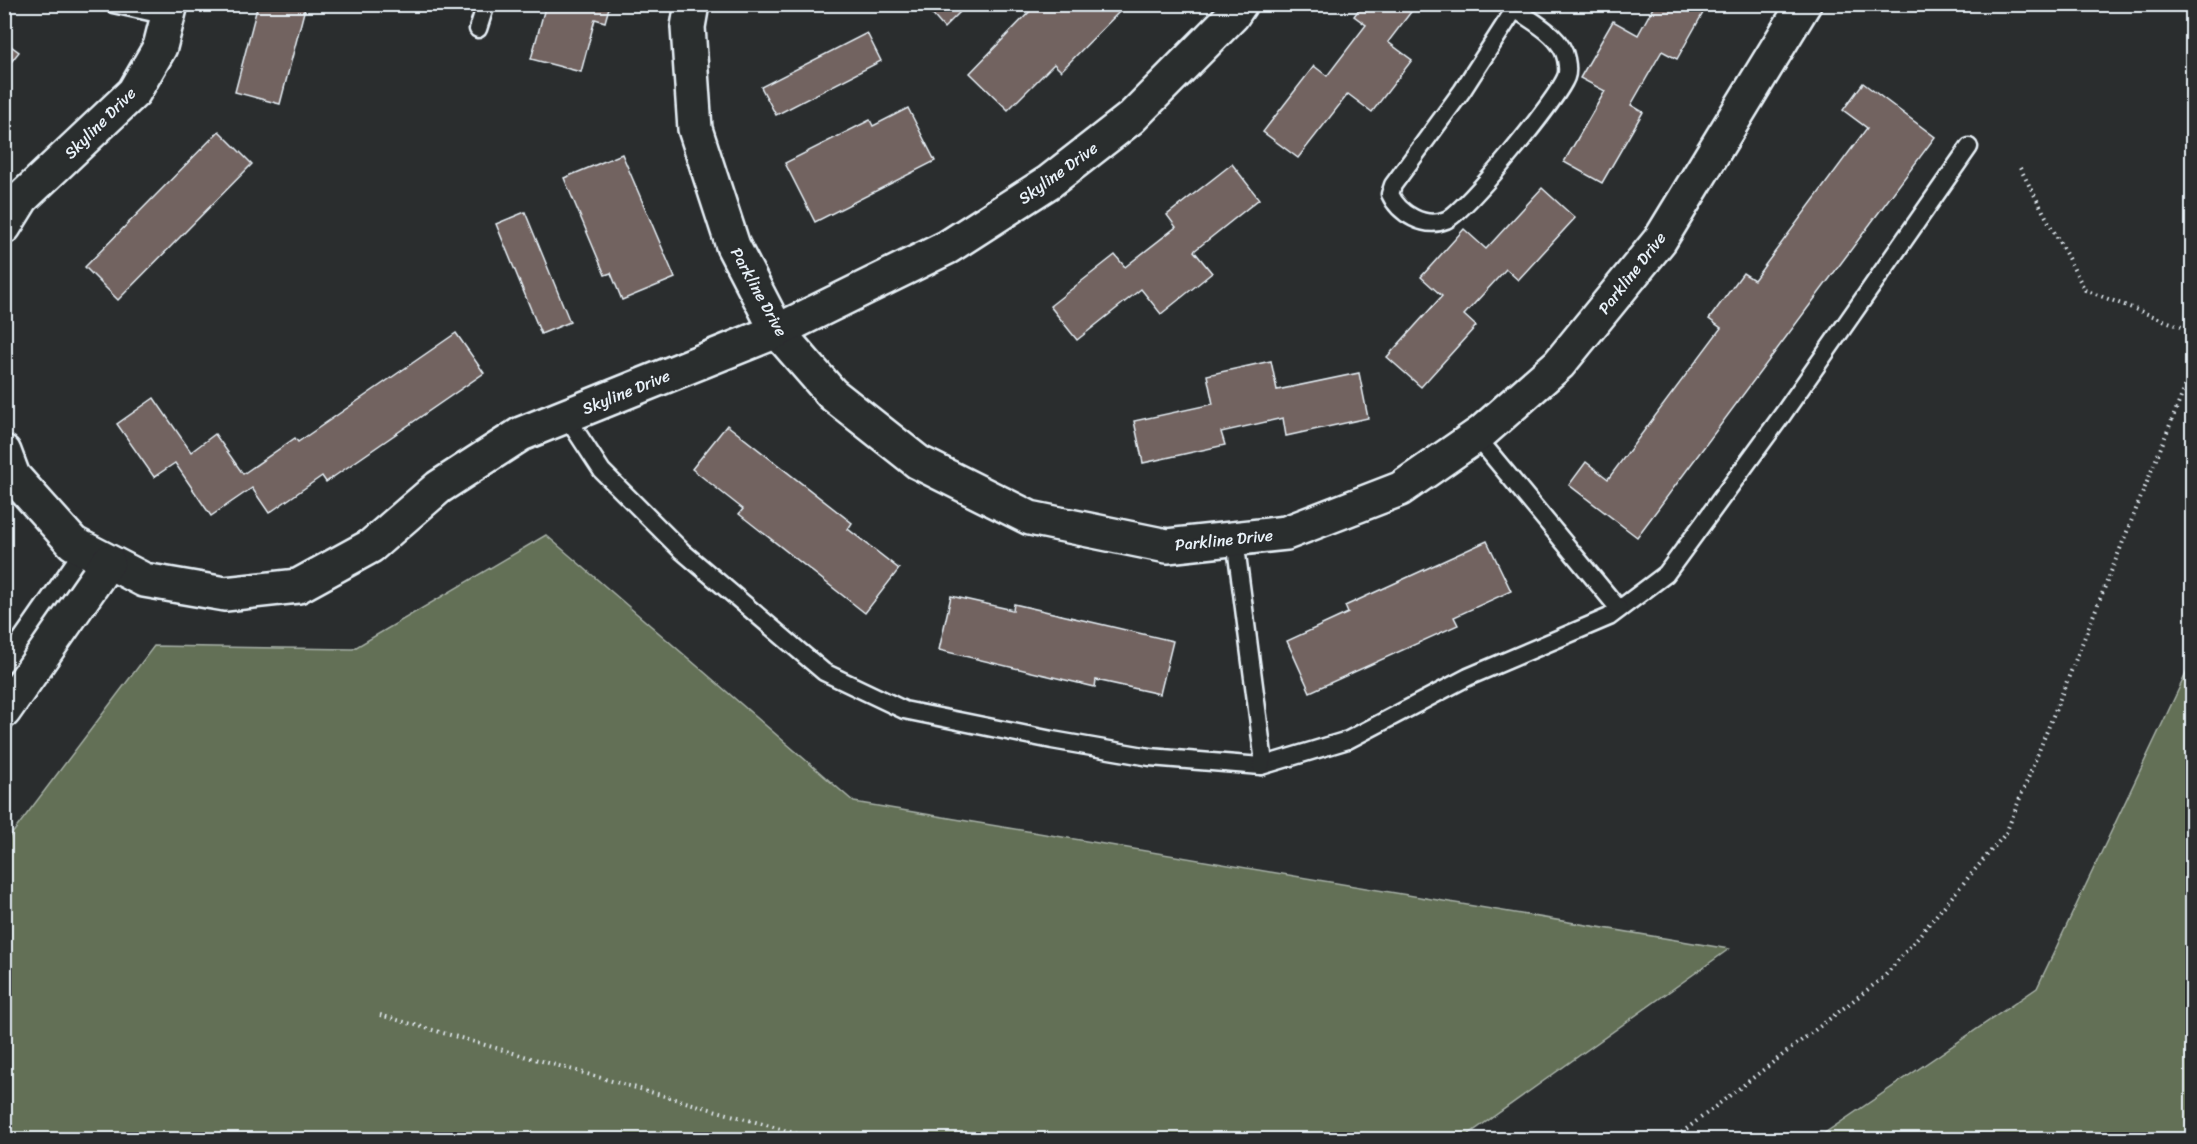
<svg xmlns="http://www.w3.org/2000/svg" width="2197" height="1144" font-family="Sriracha,sans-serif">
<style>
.green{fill:#646f56;stroke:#a6b0a7;stroke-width:1.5}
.building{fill:#726460;stroke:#e8f1f8;stroke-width:1.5}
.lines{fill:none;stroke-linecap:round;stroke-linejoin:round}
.lane-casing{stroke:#e8f1f8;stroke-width:21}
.street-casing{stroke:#e8f1f8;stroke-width:38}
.path{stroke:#e8f1f8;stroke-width:4;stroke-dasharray:1.5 4.5;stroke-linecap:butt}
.lane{stroke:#2a2d2e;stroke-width:16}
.street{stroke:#2a2d2e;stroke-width:33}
.labels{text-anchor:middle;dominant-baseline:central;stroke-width:4.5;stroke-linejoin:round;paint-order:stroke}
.street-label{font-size:16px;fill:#e8f1f8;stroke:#2a2d2e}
</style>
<rect width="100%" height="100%" fill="#2a2d2e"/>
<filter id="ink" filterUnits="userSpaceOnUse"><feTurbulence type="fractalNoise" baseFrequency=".0167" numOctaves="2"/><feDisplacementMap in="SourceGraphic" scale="12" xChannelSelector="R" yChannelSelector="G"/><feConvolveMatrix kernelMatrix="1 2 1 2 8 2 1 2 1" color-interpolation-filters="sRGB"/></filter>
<g filter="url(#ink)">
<g class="green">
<path d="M546,535L854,802L1729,949L1462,1139H5V843L154,646L353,649Z"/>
<path d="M2192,661V1139H1816L2037,988Z"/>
</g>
<g class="building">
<path d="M258,4H306L280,104L235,92Z"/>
<path d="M546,4H610L605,22L595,19L581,72L531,59Z"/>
<path d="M923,4H968L944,28Z"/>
<path d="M1037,4H1127L1061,71L1054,64L1008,110L970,73Z"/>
<path d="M1363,4H1417L1388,42L1412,60L1372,112L1348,94L1298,158L1263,132L1314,66L1327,76L1366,25L1354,16Z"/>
<path d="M1655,4H1708L1677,59L1662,51L1631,105L1643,112L1602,183L1564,162L1605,91L1580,78L1613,21L1638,35Z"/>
<path d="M867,33L881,61L776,115L761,87Z"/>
<path d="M4,41L19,52L4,71Z"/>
<path d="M1863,83L1935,137L1637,537L1569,485L1586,462L1608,479L1721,328L1709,319L1743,273L1754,280L1867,128L1843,110Z"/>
<path d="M908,108L935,161L815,222L785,163L870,120L873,126Z"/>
<path d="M219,131L252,164L118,300L85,267Z"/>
<path d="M622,154L675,278L622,300L611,273L605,275L564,178Z"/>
<path d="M1232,164L1259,199L1194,251L1212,273L1161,314L1141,289L1077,340L1050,306L1115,255L1125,267L1176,227L1167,215Z"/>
<path d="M1542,188L1575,218L1518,280L1506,269L1464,315L1476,326L1421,387L1387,357L1442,296L1421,277L1464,229L1486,249Z"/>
<path d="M525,212L570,322L541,334L496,224Z"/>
<path d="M456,333L484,373L326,482L322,476L269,513L252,488L211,516L175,463L154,477L117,424L154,398L191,452L215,434L243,474L295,438L298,442Z"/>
<path d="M1271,361L1277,390L1359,373L1368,418L1286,436L1283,418L1221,432L1225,445L1143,463L1134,421L1213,404L1207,375Z"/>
<path d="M727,425L852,523L848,529L899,569L865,613L739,514L743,509L692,469Z"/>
<path d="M1487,541L1511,591L1454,617L1458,625L1310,692L1287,641L1348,613L1345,606Z"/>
<path d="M951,596L1013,610L1014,604L1173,641L1160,694L1096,680L1095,687L939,650Z"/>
</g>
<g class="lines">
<g class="lane-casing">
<g id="lane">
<path d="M113,4L168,16"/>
<path d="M1515,9C1533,22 1562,36 1566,59C1567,64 1568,72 1566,77C1557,100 1467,210 1446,220C1425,229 1399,214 1390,194L1393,185L1462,91L1518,4"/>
<path d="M478,29L486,4"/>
<path d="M566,416L602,471L682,551L824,672L904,710L1052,740L1150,757L1261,766L1348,740L1468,677L1609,617L1666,574L1783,414L1969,147"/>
<path d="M1476,436L1619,609"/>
<path d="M1235,539L1263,755L1261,766"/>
<path d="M4,664L84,549"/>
</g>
</g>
<g class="street-casing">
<g id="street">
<path d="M692,4L688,27L695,129L733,246L777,331L832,394L918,462L1030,518L1167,546L1286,533L1400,489L1482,432L1559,364L1660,240L1804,4"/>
<path d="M4,227L22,198L134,92L160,47L171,4"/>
<path d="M4,452L13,476L73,543L144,580L225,594L298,586L371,546L439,487L521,434L777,331L948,247L1049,182L1131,118L1232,16L1240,4"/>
<path d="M4,711L108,562"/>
</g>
</g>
<g class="path">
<path d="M2020,168L2085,290L2192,331"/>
<path d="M380,1015L819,1140"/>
<path d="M1672,1140L1884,977L2006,833L2192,370"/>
</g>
<use href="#lane" class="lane"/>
<use href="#street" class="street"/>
</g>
</g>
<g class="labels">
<g class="street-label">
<text transform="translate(100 123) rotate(-45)">Skyline Drive</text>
<text transform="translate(1058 173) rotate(-36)">Skyline Drive</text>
<text transform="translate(1632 273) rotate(-52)">Parkline Drive</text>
<text transform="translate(759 292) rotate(61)">Parkline Drive</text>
<text transform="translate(626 392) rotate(-22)">Skyline Drive</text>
<text transform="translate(1224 540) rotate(-6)">Parkline Drive</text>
</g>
</g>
<rect width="2197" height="1144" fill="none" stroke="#2a2d2e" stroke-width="24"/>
<rect x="12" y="12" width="2173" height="1120" fill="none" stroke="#e8f1f8" stroke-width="2" filter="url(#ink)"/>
</svg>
